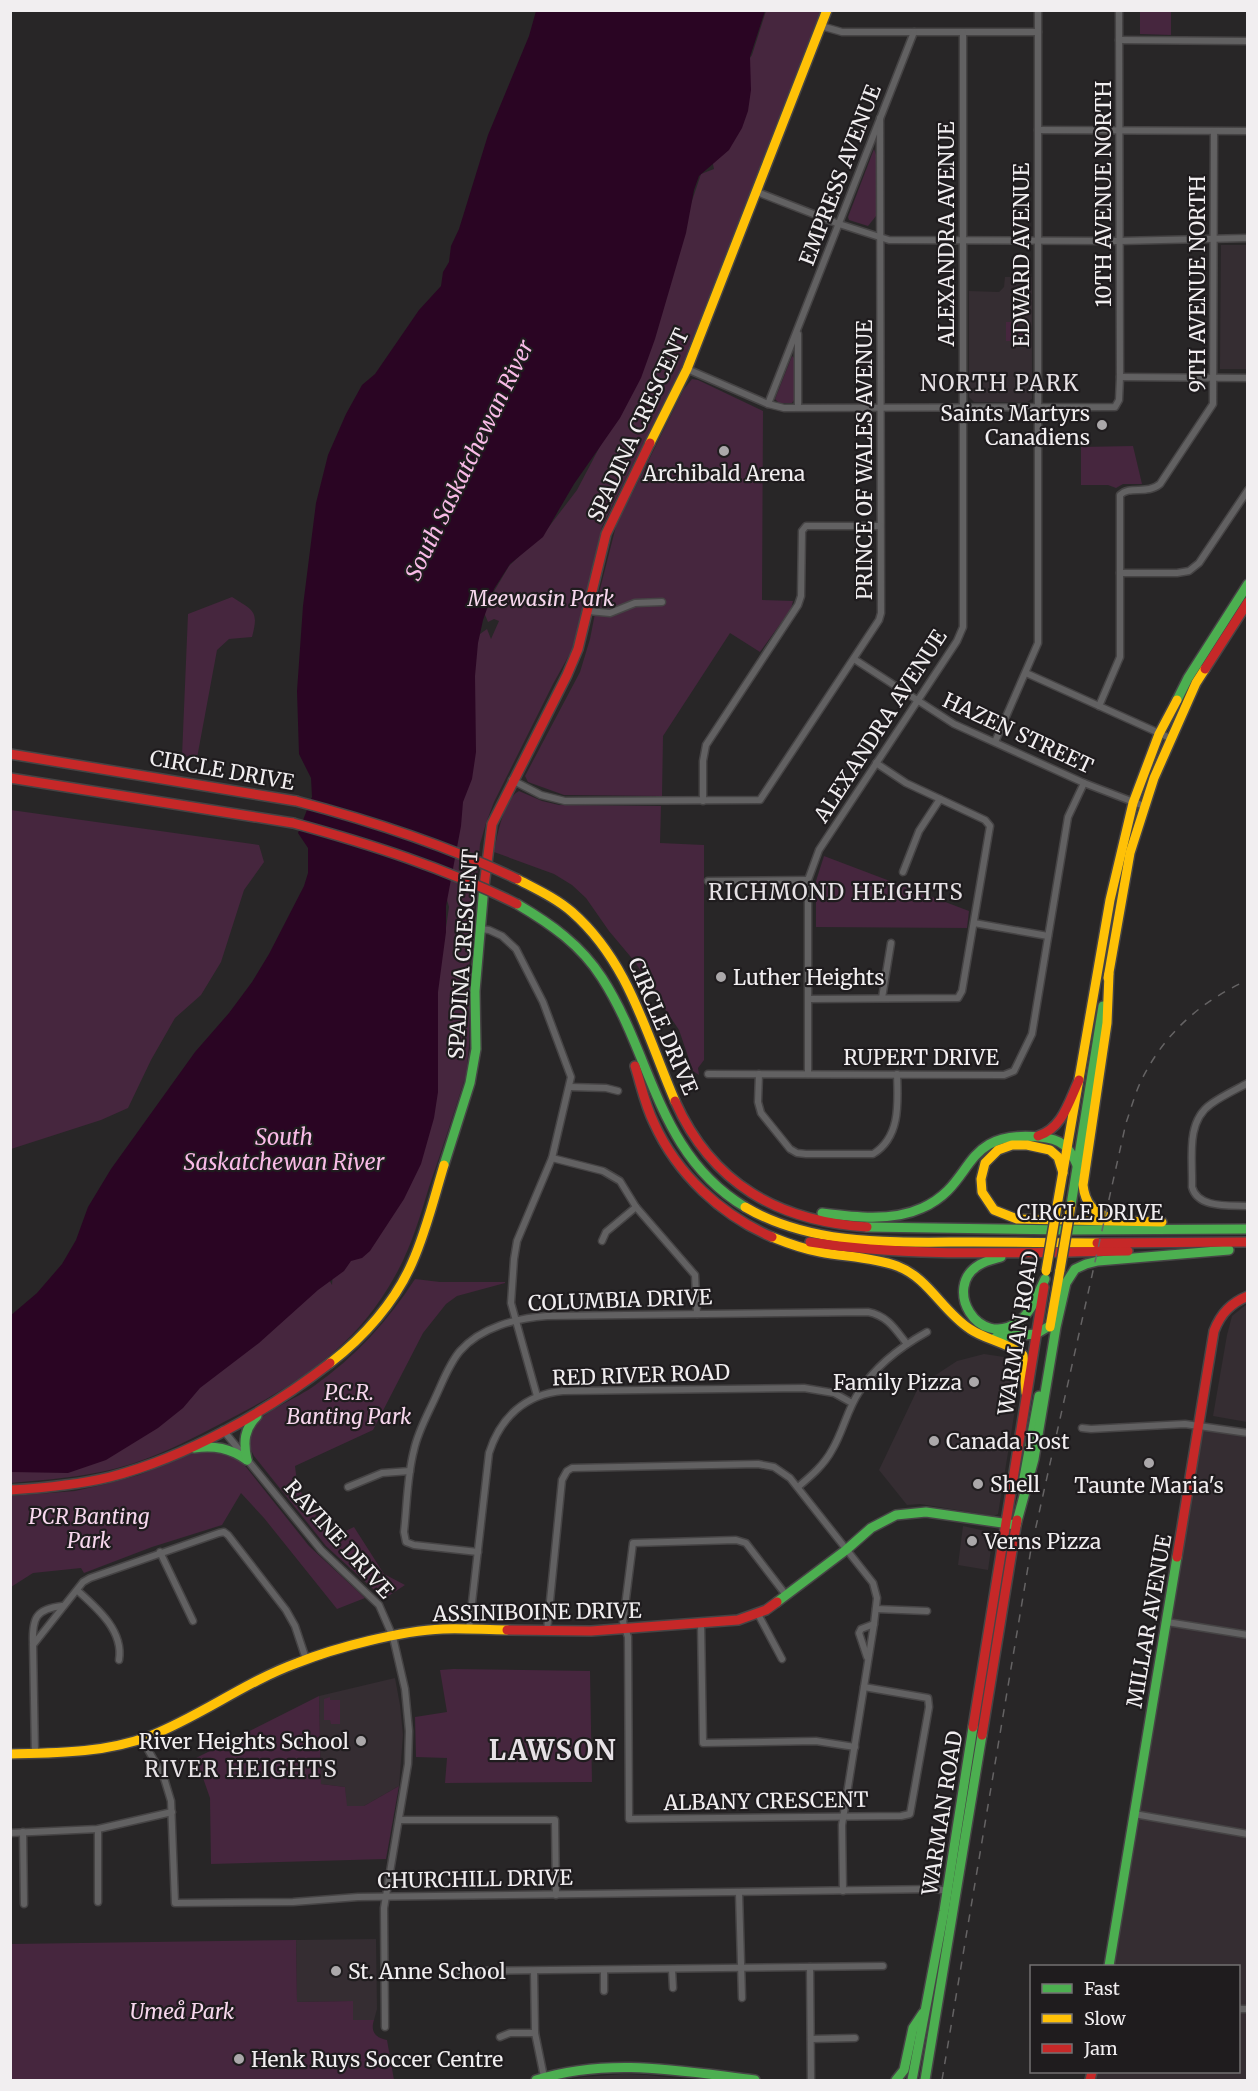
<svg xmlns="http://www.w3.org/2000/svg" width="1258" height="2091" font-family="Merriweather,serif">
<style>
.built{fill:#352d32}
.green{fill:#46263e}
.water{fill:#2a0523}
.lines{fill:none;stroke-linecap:round;stroke-linejoin:round}
.street-casing{stroke:#464445;stroke-width:9}
.fast-casing{stroke:#464445;stroke-width:12}
.slow-casing{stroke:#464445;stroke-width:12}
.jam-casing{stroke:#464445;stroke-width:12}
.street{stroke:#626162;stroke-width:6}
.fast{stroke:#4caf50;stroke-width:9}
.slow{stroke:#ffc107;stroke-width:9}
.jam{stroke:#c62828;stroke-width:9}
.rail{stroke:#656364;stroke-width:1.5;stroke-dasharray:8 8;stroke-linecap:butt}
.slow-bridge-casing{stroke:#464445;stroke-width:12;stroke-linecap:butt}
.jam-bridge-casing{stroke:#464445;stroke-width:12;stroke-linecap:butt}
.slow-bridge{stroke:#ffc107;stroke-width:9}
.jam-bridge{stroke:#c62828;stroke-width:9}
.poi-dot{fill:#aba8aa;stroke:#1f1c1e;stroke-width:2}
.labels{text-anchor:middle;dominant-baseline:central;stroke-width:4.5;stroke-linejoin:round;paint-order:stroke}
.street-label{font-size:21px;fill:#f1eef0;stroke:#1f1c1e}
.poi-label{font-size:21px;fill:#f1eef0;stroke:#1f1c1e;text-anchor:start}
.park-label{font-size:21px;font-style:italic;fill:#f7d7ed;stroke:#1f1c1e}
.neighbourhood-label{font-size:22px;letter-spacing:1.5px;fill:#e6e1e5;stroke:#1f1c1e}
.water-label{font-size:22px;font-style:italic;fill:#f9bbe7;stroke:#1f1c1e}
.district-label{font-size:27px;font-weight:bold;letter-spacing:1.5px;fill:#e6e1e5;stroke:#1f1c1e}
</style>
<rect width="100%" height="100%" fill="#282627"/>
<g class="built">
<path d="M1221,245H1247V369H1220Z"/>
<path d="M1005,277H1032V399L1027,402H974L969,397V291L999,292L1004,287Z"/>
<path d="M1247,1304H1248L1247,1422L1213,1416L1227,1335L1232,1316Z"/>
<path d="M984,1354L1004,1357L1019,1385L998,1514L994,1516L920,1504L907,1505L879,1470L919,1386L957,1361Z"/>
<path d="M1200,1426L1247,1433V2080H1090L1092,2072H1238V1966H1109Z"/>
<path d="M963,1526L990,1532L993,1535L988,1570L958,1565Z"/>
<path d="M395,1678L400,1705L403,1735L399,1786L364,1806H346L345,1787L321,1784L319,1696Z"/>
<path d="M376,1939L377,2009L374,2020L353,2021V2001L297,2002L296,1940Z"/>
<path d="M624,2074L647,2075L690,2080H567L584,2077Z"/>
</g>
<g class="green">
<path d="M766,11H821L682,366L602,527L573,648L553,684L494,802L486,823L480,844L469,969V1046L466,1075C454,1112 442,1150 429,1187C420,1217 411,1248 395,1276C355,1349 294,1386 222,1423C195,1437 169,1451 140,1461C99,1476 54,1479 11,1483V1468L328,1278L332,1285L333,1273L435,1004L449,907L446,896L473,650L480,634L487,629L491,639L499,621L494,619L488,622L483,610L509,566L548,528L577,490L626,397L701,174L714,169L711,155L748,61L752,55Z"/>
<path d="M1140,11H1171V35L1140,34Z"/>
<path d="M874,149L876,155V216L868,226L849,220L848,217Z"/>
<path d="M1006,322H1018V329H1031V341H1006Z"/>
<path d="M792,356L794,358V400L792,403H779L775,399Z"/>
<path d="M692,379L698,380L763,411L762,600L793,601L791,609L760,652L730,633L663,736L662,796L564,795L528,782L525,776L580,672L590,639L599,593L616,526L684,389Z"/>
<path d="M1133,446L1142,484H1123L1116,488L1108,485H1081V447Z"/>
<path d="M232,597C254,611 259,611 252,637L229,639L217,650L197,758L182,756L188,614Z"/>
<path d="M519,791L542,801L559,805L661,806L660,843L704,845V1060L698,1068L699,1075L693,1071L679,1030L669,1015L635,962L609,931L586,898L572,885L554,874L494,852C497,836 504,798 519,791Z"/>
<path d="M11,810L259,845L264,862L244,890L221,962L201,995L175,1018L151,1060L128,1108L101,1120L11,1149Z"/>
<path d="M824,856L969,911L967,928L816,927V881Z"/>
<path d="M415,1279L440,1282H505V1283L457,1296L446,1304L423,1333L373,1430L295,1466L297,1482L306,1504L335,1536L354,1527L384,1574L405,1585L384,1599L326,1546L254,1456C249,1447 245,1436 253,1426C263,1412 299,1397 314,1386C355,1357 388,1321 415,1279Z"/>
<path d="M219,1449L234,1456L246,1467L309,1546L365,1598L337,1609L264,1518L241,1493L222,1525L152,1547L84,1573L81,1568L33,1573L11,1587V1496L75,1491L106,1484L139,1475L195,1452Z"/>
<path d="M453,1669L590,1671L592,1782L445,1783L447,1758L416,1757L415,1717L447,1712L440,1670Z"/>
<path d="M319,1696L321,1784L345,1787L347,1806H364L399,1786L386,1859L211,1864L210,1798L196,1758Z"/>
<path d="M330,1697V1700H340V1724H331L330,1720H324V1699Z"/>
<path d="M296,1940L297,2002L353,2001V2020H374C370,2032 376,2038 387,2040L394,2080H11V1944Z"/>
</g>
<path class="water" d="M536,11H765L750,57L751,90L748,111L742,128L729,150L699,176L694,190L686,233L655,339L641,378L620,418L574,484L543,537L510,564L494,589L483,620L478,643L475,676L476,752L472,779L463,802L461,826L446,906V932L438,992V1092L434,1118L421,1164L404,1199L370,1251L362,1258L351,1261L344,1271L318,1290L259,1343L200,1388L183,1408L158,1428L106,1460L68,1473L11,1472L10,1316L37,1293L62,1264L76,1240L88,1207L111,1169L195,1052L229,1013L252,982L269,954L304,886L308,873V848L298,833L312,797L311,778L299,754L297,691L303,606L316,503L328,455L346,414L362,385L375,374L419,310L441,286L443,272L449,262L451,246L459,229L488,135L529,36Z"/>
<g class="lines">
<g class="street-casing">
<g id="street">
<path d="M821,26L842,32H1038"/>
<path d="M1119,40L1248,41"/>
<path d="M1038,130L1248,131"/>
<path d="M757,192L839,224L889,240L1119,241L1248,238"/>
<path d="M798,334V407"/>
<path d="M687,369L768,404L784,408L1115,407L1119,400L1120,377L1119,10"/>
<path d="M1120,377L1248,378"/>
<path d="M768,404L914,32"/>
<path d="M1120,573H1177L1189,571L1199,563L1248,490"/>
<path d="M588,611L610,613L635,603L662,602"/>
<path d="M854,659L954,724L1084,783L1144,806"/>
<path d="M1026,673L1170,738"/>
<path d="M1099,706L1120,657V495C1130,485 1147,495 1160,484L1213,404L1214,132"/>
<path d="M995,742L1038,643V10"/>
<path d="M512,780L541,795L565,801L760,800L879,620L881,613L880,118"/>
<path d="M703,801V761L706,745L798,605L801,596L802,531L806,526H880"/>
<path d="M903,872L919,831L940,799"/>
<path d="M708,881L808,880"/>
<path d="M974,923L1048,936"/>
<path d="M480,929L489,930L502,936L516,949L543,1002L571,1077L552,1158L517,1241L514,1259L511,1303L537,1396"/>
<path d="M882,998L891,943"/>
<path d="M809,999L958,998L962,991L990,826L985,820L906,783L876,763"/>
<path d="M708,1074L1004,1075L1014,1071L1032,1034L1068,817L1084,783"/>
<path d="M759,1074L758,1102L761,1113L790,1149L797,1153L806,1154H873C901,1137 898,1102 897,1074"/>
<path d="M808,1074V880L819,850L957,641L963,627V33"/>
<path d="M1248,1083C1235,1090 1222,1096 1211,1104C1185,1122 1193,1160 1192,1187C1198,1209 1230,1205 1248,1206"/>
<path d="M570,1087L606,1088L618,1091"/>
<path d="M552,1158L603,1171L620,1181L636,1207L695,1275L697,1314"/>
<path d="M602,1241L606,1232L636,1207"/>
<path d="M1082,1428L1091,1429L1185,1424L1248,1433"/>
<path d="M223,1430L321,1550L379,1605L393,1637L405,1689L409,1731L408,1764L384,1908L385,2027"/>
<path d="M348,1487L382,1473L410,1471"/>
<path d="M798,1487C811,1476 824,1465 832,1450C843,1432 847,1410 859,1392C876,1365 900,1347 927,1332"/>
<path d="M160,1552L193,1621"/>
<path d="M478,1552L414,1545L406,1542L404,1532C407,1505 407,1476 414,1450C418,1431 428,1414 436,1396C443,1381 449,1364 460,1351C481,1327 517,1318 547,1316L868,1312C888,1316 895,1329 907,1344"/>
<path d="M78,1591C97,1608 124,1631 119,1660"/>
<path d="M786,1595L746,1543L736,1540L633,1543L623,1622L628,1637L629,1819L901,1816L910,1814L929,1707L928,1698L864,1687"/>
<path d="M876,1609L927,1611"/>
<path d="M758,1614L782,1659"/>
<path d="M1167,1622L1248,1635"/>
<path d="M701,1624L703,1743L816,1741L855,1747"/>
<path d="M469,1629L489,1453C500,1418 525,1394 563,1391L804,1388L834,1393L852,1403"/>
<path d="M547,1631L562,1480L567,1471L572,1468L758,1464L774,1467L790,1478L873,1583L877,1598L874,1624L842,1825L843,1891"/>
<path d="M33,1643C32,1618 36,1609 62,1606"/>
<path d="M867,1657L859,1633L861,1629L874,1624"/>
<path d="M142,1739L164,1778L171,1801L175,1903L293,1902L358,1897L936,1889L947,1891"/>
<path d="M35,1754L33,1645L83,1582L90,1578L219,1533L224,1532L228,1535L286,1610L295,1626L306,1659"/>
<path d="M1134,1814L1248,1834"/>
<path d="M399,1820H555L556,1895"/>
<path d="M98,1829V1902"/>
<path d="M23,1832L24,1904"/>
<path d="M10,1833L98,1829L172,1812"/>
<path d="M739,1893L742,1998"/>
<path d="M810,1967L811,2080"/>
<path d="M604,1970V1991"/>
<path d="M672,1970L673,1988"/>
<path d="M460,1971L883,1966"/>
<path d="M534,1971L535,2033L544,2077"/>
<path d="M1238,2009H1248"/>
<path d="M500,2037L510,2033H535"/>
<path d="M811,2039L855,2038"/>
</g>
</g>
<g class="fast-casing">
<g id="fast">
<path d="M1177,700L1188,678L1248,584"/>
<path d="M517,904C551,924 581,945 602,978C653,1057 657,1154 745,1207"/>
<path d="M444,1165L470,1083L476,1049L475,991L484,886"/>
<path d="M1071,1205L1103,1006"/>
<path d="M822,1213C853,1217 892,1222 922,1208C977,1184 959,1129 1040,1137C1061,1139 1069,1146 1077,1165"/>
<path d="M867,1227L1065,1230L1248,1229"/>
<path d="M1001,1257C994,1259 985,1261 979,1265C942,1287 978,1350 1018,1322C1032,1312 1038,1293 1045,1279"/>
<path d="M996,1337L1036,1334L1051,1325"/>
<path d="M194,1448C214,1445 230,1448 247,1460"/>
<path d="M247,1460C243,1442 244,1429 257,1416"/>
<path d="M1023,1483L1039,1396"/>
<path d="M1016,1525L1034,1459L1056,1327L1066,1283L1075,1269L1086,1264L1098,1261L1229,1250"/>
<path d="M777,1602L846,1550L871,1528L896,1515L926,1512L1016,1525"/>
<path d="M1109,1966L1177,1557"/>
<path d="M536,2080C610,2057 680,2071 755,2080"/>
<path d="M896,2080L904,2070L913,2028L923,2013"/>
<path d="M912,2080L944,1911L973,1727"/>
<path d="M925,2080L982,1735"/>
</g>
</g>
<g class="slow-casing">
<g id="slow">
<path d="M650,443L687,369L827,10"/>
<path d="M517,879C536,889 556,898 572,912C629,962 646,1034 675,1101"/>
<path d="M1109,974L1107,1023L1083,1185C1085,1203 1093,1213 1111,1218"/>
<path d="M1108,978L1130,853L1154,778L1196,683L1205,669"/>
<path d="M1063,1173L1058,1157L1050,1150L1027,1145H1012L998,1150L985,1163L981,1179L982,1192L994,1210L1017,1219L1162,1222"/>
<path d="M1057,1206L1110,900L1133,803L1159,734L1177,700"/>
<path d="M745,1207C813,1247 897,1242 973,1242C1014,1242 1056,1243 1097,1243"/>
<path d="M772,1237C787,1243 803,1249 820,1252C846,1257 872,1257 897,1266C929,1278 942,1311 970,1329C986,1340 1007,1342 1023,1355L1026,1393"/>
<path d="M1050,1327L1060,1270"/>
<path d="M330,1363C364,1337 395,1302 412,1263C426,1232 434,1198 444,1165"/>
<path d="M10,1754C57,1753 105,1753 150,1736C201,1716 245,1682 297,1663C337,1647 400,1631 443,1629C464,1628 486,1630 507,1630"/>
</g>
</g>
<g class="jam-casing">
<g id="jam">
<path d="M1205,669L1248,602"/>
<path d="M10,754L296,801"/>
<path d="M10,778L293,823"/>
<path d="M484,886L492,824L567,675L578,649L606,534L650,443"/>
<path d="M635,1066C641,1085 645,1105 654,1123C677,1174 721,1215 772,1237"/>
<path d="M675,1101C712,1184 778,1221 867,1227"/>
<path d="M1038,1136C1063,1128 1069,1101 1079,1080"/>
<path d="M810,1242C912,1258 1024,1252 1128,1251"/>
<path d="M1097,1243L1248,1242"/>
<path d="M10,1490C44,1488 77,1485 110,1477C187,1457 268,1411 330,1363"/>
<path d="M1177,1557L1214,1331C1221,1313 1231,1303 1248,1296"/>
<path d="M507,1630L591,1631L738,1620L766,1610L777,1602"/>
<path d="M973,1727L1044,1287"/>
<path d="M982,1735L1017,1520"/>
<path d="M1090,2080L1092,2072"/>
</g>
</g>
<use href="#street" class="street"/>
<use href="#fast" class="fast"/>
<use href="#slow" class="slow"/>
<use href="#jam" class="jam"/>
<path class="rail" d="M942,2080L1031,1549L1126,1123C1131,1109 1135,1093 1142,1079C1165,1033 1201,1001 1248,980"/>
<g class="slow-bridge-casing">
<g id="slow-bridge">
<path d="M1060,1270L1071,1205"/>
<path d="M1046,1271L1057,1206"/>
</g>
</g>
<g class="jam-bridge-casing">
<g id="jam-bridge">
<path d="M296,801C372,821 446,845 517,879"/>
<path d="M293,823C370,844 445,868 517,904"/>
</g>
</g>
<use href="#slow-bridge" class="slow-bridge"/>
<use href="#jam-bridge" class="jam-bridge"/>
</g>
<g class="poi-dot">
<circle cx="1102" cy="425" r="6"/>
<circle cx="724" cy="451" r="6"/>
<circle cx="721" cy="977" r="6"/>
<circle cx="974" cy="1382" r="6"/>
<circle cx="934" cy="1441" r="6"/>
<circle cx="1149" cy="1463" r="6"/>
<circle cx="978" cy="1484" r="6"/>
<circle cx="972" cy="1541" r="6"/>
<circle cx="361" cy="1741" r="6"/>
<circle cx="336" cy="1971" r="6"/>
<circle cx="239" cy="2059" r="6"/>
</g>
<g class="labels">
<g class="street-label">
<text transform="translate(840 175) rotate(-69)">EMPRESS AVENUE</text>
<text transform="translate(1103 194) rotate(-90)">10TH AVENUE NORTH</text>
<text transform="translate(946 234) rotate(-90)">ALEXANDRA AVENUE</text>
<text transform="translate(1021 255) rotate(-90)">EDWARD AVENUE</text>
<text transform="translate(1197 284) rotate(-90)">9TH AVENUE NORTH</text>
<text transform="translate(638 425) rotate(-65)">SPADINA CRESCENT</text>
<text transform="translate(864 460) rotate(-90)">PRINCE OF WALES AVENUE</text>
<text transform="translate(880 726) rotate(-57)">ALEXANDRA AVENUE</text>
<text transform="translate(1018 733) rotate(25)">HAZEN STREET</text>
<text transform="translate(222 770) rotate(10)">CIRCLE DRIVE</text>
<text transform="translate(463 954) rotate(-86)">SPADINA CRESCENT</text>
<text transform="translate(663 1026) rotate(67)">CIRCLE DRIVE</text>
<text x="921" y="1057">RUPERT DRIVE</text>
<text x="1090" y="1212">CIRCLE DRIVE</text>
<text transform="translate(620 1300) rotate(-2)">COLUMBIA DRIVE</text>
<text transform="translate(1018 1333) rotate(-81)">WARMAN ROAD</text>
<text transform="translate(641 1375) rotate(-2)">RED RIVER ROAD</text>
<text transform="translate(339 1539) rotate(48)">RAVINE DRIVE</text>
<text transform="translate(537 1612) rotate(-1)">ASSINIBOINE DRIVE</text>
<text transform="translate(1149 1621) rotate(-80)">MILLAR AVENUE</text>
<text transform="translate(766 1801) rotate(-1)">ALBANY CRESCENT</text>
<text transform="translate(942 1813) rotate(-81)">WARMAN ROAD</text>
<text transform="translate(475 1879) rotate(-1)">CHURCHILL DRIVE</text>
</g>
<g class="poi-label">
<text x="1090" y="413" text-anchor="end">Saints Martyrs<tspan x="1090" dy="24">Canadiens</tspan></text>
<text x="724" y="473" text-anchor="middle">Archibald Arena</text>
<text x="733" y="977">Luther Heights</text>
<text x="962" y="1382" text-anchor="end">Family Pizza</text>
<text x="946" y="1441">Canada Post</text>
<text x="990" y="1484">Shell</text>
<text x="1149" y="1485" text-anchor="middle">Taunte Maria's</text>
<text x="984" y="1541">Verns Pizza</text>
<text x="349" y="1741" text-anchor="end">River Heights School</text>
<text x="348" y="1971">St. Anne School</text>
<text x="251" y="2059">Henk Ruys Soccer Centre</text>
</g>
<g class="park-label">
<text x="541" y="598">Meewasin Park</text>
<text x="349" y="1392">P.C.R.<tspan x="349" dy="24">Banting Park</tspan></text>
<text x="89" y="1516">PCR Banting<tspan x="89" dy="24">Park</tspan></text>
<text x="182" y="2011">Umeå Park</text>
</g>
<g class="neighbourhood-label">
<text x="1000" y="383">NORTH PARK</text>
<text x="836" y="892">RICHMOND HEIGHTS</text>
<text x="241" y="1769">RIVER HEIGHTS</text>
</g>
<g class="water-label">
<text transform="translate(469 460) rotate(-64)">South Saskatchewan River</text>
<text x="284" y="1137">South<tspan x="284" dy="25">Saskatchewan River</tspan></text>
</g>
<g class="district-label">
<text x="553" y="1750">LAWSON</text>
</g>
</g>
<rect width="1258" height="2091" fill="none" stroke="#f1eef0" stroke-width="24"/>
<rect x="1030" y="1965" width="210" height="108" fill="#1f1c1e" stroke="#737072" stroke-width="1.5"/>
<rect x="1042" y="1984" width="30" height="9" fill="#4caf50" stroke="#737072" stroke-width="1.5"/>
<text x="1084" y="1995" font-size="18" fill="#f1eef0">Fast</text>
<rect x="1042" y="2014" width="30" height="9" fill="#ffc107" stroke="#737072" stroke-width="1.5"/>
<text x="1084" y="2025" font-size="18" fill="#f1eef0">Slow</text>
<rect x="1042" y="2044" width="30" height="9" fill="#c62828" stroke="#737072" stroke-width="1.5"/>
<text x="1084" y="2055" font-size="18" fill="#f1eef0">Jam</text>
</svg>
